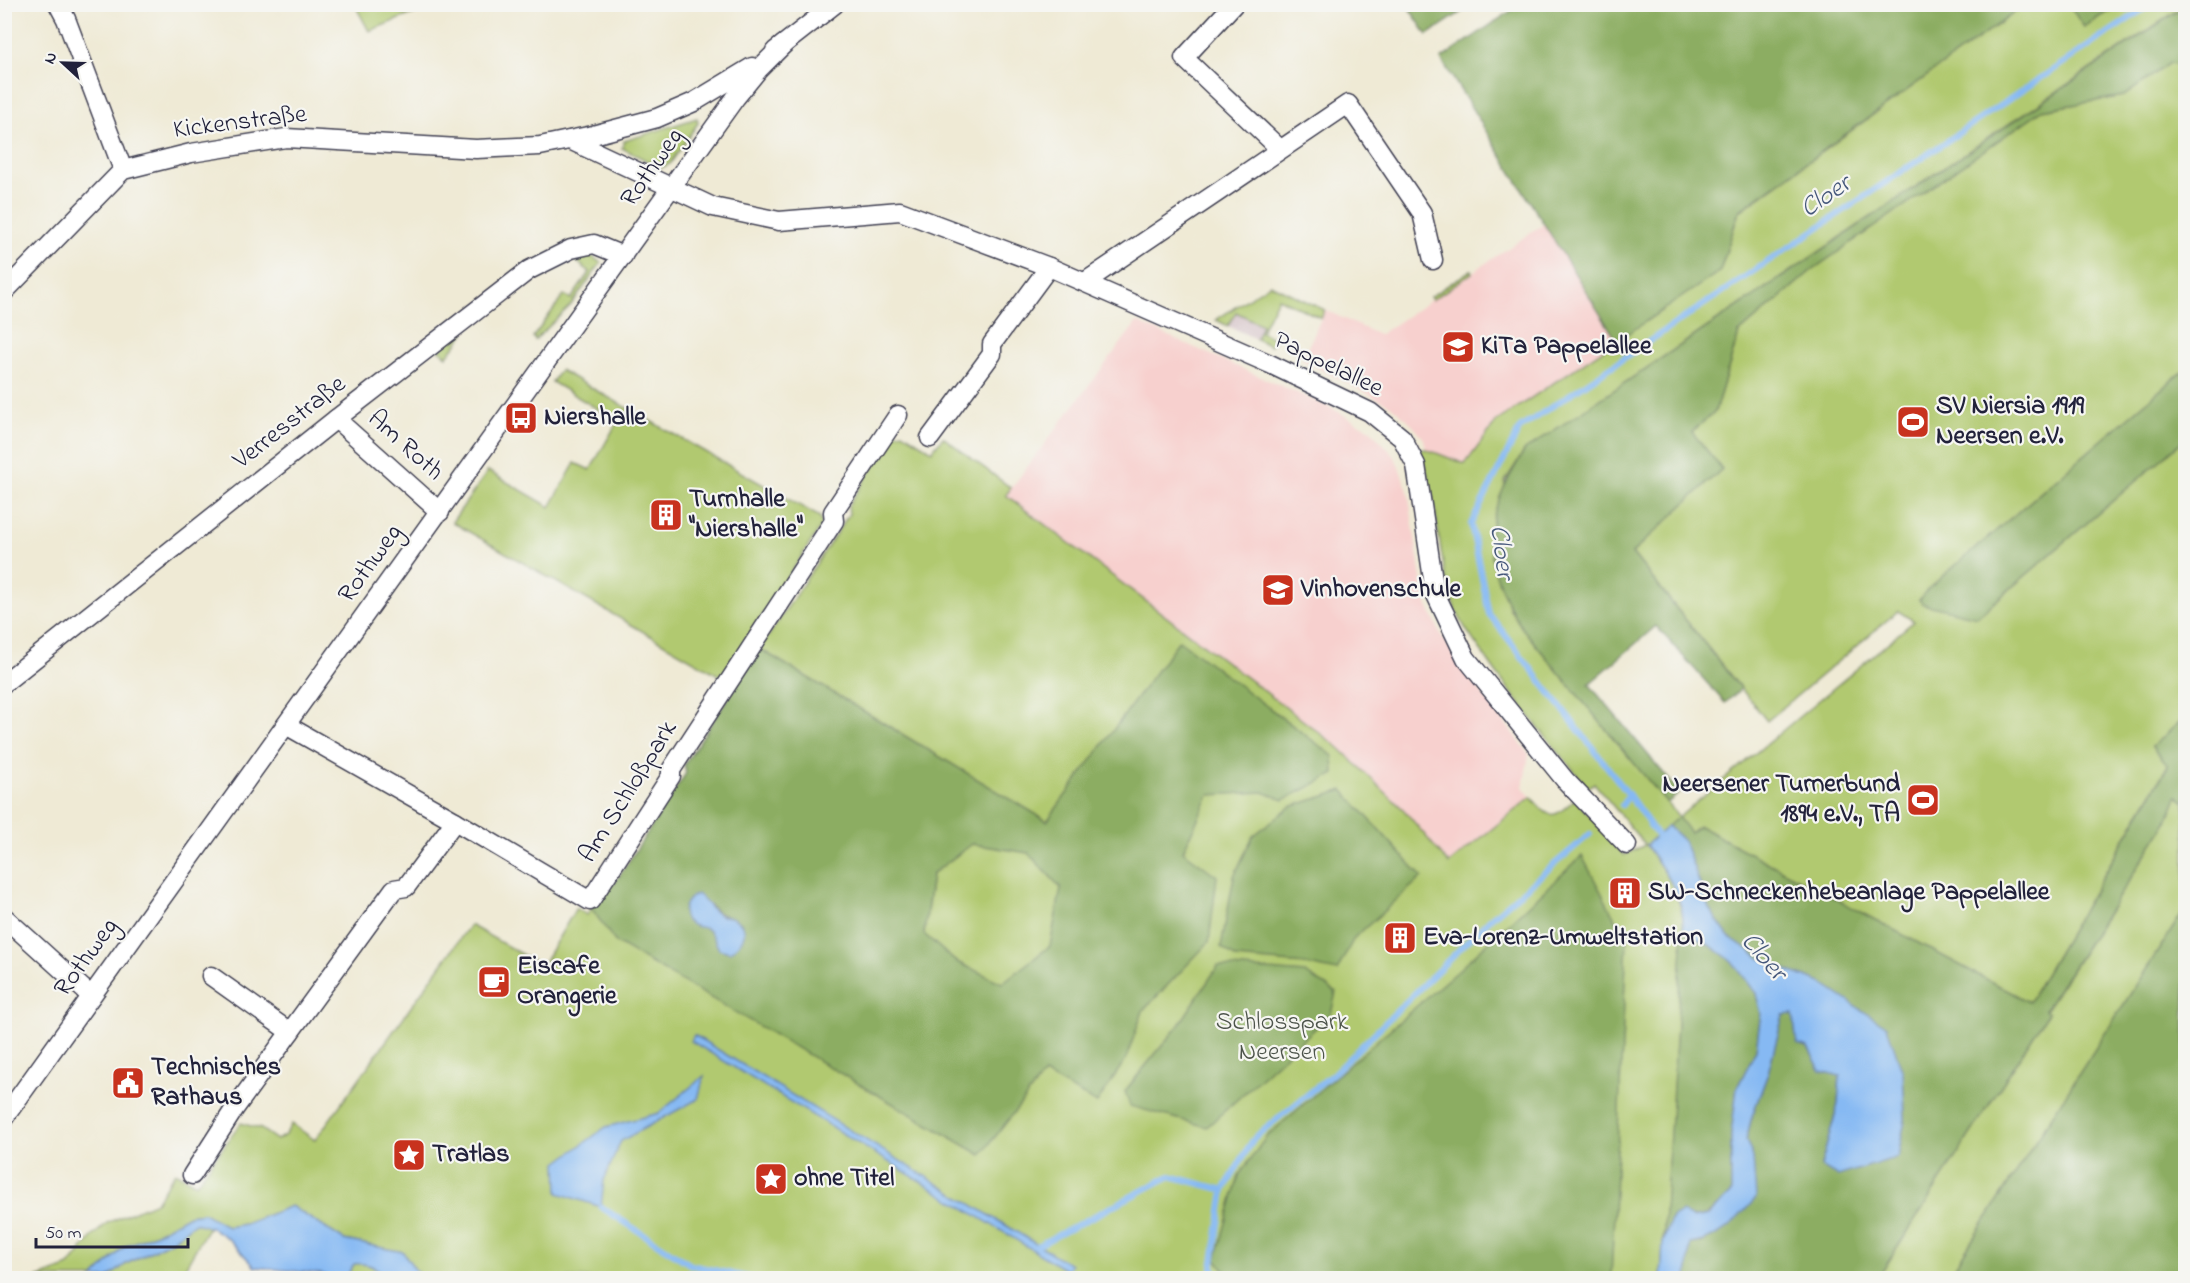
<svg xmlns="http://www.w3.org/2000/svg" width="2190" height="1283" font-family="'Indie Flower',sans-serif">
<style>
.built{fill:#f7d0ce}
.industrial{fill:#d2bec4}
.green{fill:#b1c96f;stroke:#6a7655;stroke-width:1.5}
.forest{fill:#8cad62;stroke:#57684e;stroke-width:1.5;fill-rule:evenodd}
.water{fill:#86b9f3;stroke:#546e97;stroke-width:1.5}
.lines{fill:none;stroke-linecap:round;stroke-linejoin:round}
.stream{stroke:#86b9f3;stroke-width:6}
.street-casing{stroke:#414052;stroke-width:21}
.street{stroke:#fff;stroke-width:18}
.labels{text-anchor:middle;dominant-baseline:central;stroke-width:4.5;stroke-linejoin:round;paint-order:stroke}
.street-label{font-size:26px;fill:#22223b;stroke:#f6f6f2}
.poi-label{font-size:26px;font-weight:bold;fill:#22223b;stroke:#f6f6f2;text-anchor:start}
.park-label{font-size:26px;fill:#4d544b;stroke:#f6f6f2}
.water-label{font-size:27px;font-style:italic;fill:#45577b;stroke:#f6f6f2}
</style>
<rect width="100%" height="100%" fill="#f6f6f2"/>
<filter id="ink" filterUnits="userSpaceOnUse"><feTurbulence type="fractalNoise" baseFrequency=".0167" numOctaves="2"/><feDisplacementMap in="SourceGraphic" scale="12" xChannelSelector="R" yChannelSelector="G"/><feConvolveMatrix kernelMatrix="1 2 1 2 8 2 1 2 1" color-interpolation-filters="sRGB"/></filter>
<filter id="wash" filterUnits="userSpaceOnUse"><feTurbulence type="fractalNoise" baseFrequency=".008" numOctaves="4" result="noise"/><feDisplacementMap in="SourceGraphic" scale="24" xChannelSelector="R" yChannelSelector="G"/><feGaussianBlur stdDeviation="1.35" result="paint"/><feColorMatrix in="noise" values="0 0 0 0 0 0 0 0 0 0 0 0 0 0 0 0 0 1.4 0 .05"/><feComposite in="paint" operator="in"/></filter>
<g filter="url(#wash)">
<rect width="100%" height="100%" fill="#efead5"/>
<g class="built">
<path d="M1544,224L1617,341L1497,421L1465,465L1426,449L1424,439L1409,421L1390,405L1302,360L1325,310L1379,335Z"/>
<path d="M1137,322L1331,408L1371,430L1395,457L1408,491L1421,579L1426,602L1442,637L1473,682L1529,754L1523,787L1531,797L1450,864L1404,810L1338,747L1006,495Z"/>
</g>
<path class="industrial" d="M1235,312L1262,325L1256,339L1228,326Z"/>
<g class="green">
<path d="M355,5H435L369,31Z"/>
<path d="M2025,5H2069L2084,27L2118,5H2185L1525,450L1505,481L1509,608L1522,628L1679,817L1914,621L1898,611L1767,721L1632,553L1722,469L1691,432L1715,411L1739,333L1812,270L2042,110L2124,96L2170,63L2185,65V369L1928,589L1920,600L1977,617L2185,439V717L2152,747L2168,765L2029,1002L1699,826L1690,833L1646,845C1666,874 1677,886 1684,922L1661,1278H421L403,1252L344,1240L291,1206L245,1224L228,1227L204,1213L189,1215L161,1231L124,1247L93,1278H37L69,1266L91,1238L107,1223L156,1202L175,1172L196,1184L241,1123L261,1129L277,1140L285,1135L292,1124L315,1140L470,925L542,966L576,908L587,915L591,908L924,934L932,874L972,844L1028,852L1047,821L760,649L849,514L848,506L894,434L903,432L932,451L943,437L1011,488L1006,495L1338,747L1404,810L1449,864L1531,797C1551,821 1553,819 1575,799L1624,855L1645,845L1594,783L1588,788C1554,746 1519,706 1488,661C1473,640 1457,619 1450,594C1436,546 1439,496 1419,450L1426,449L1465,464L1497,421L1720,271L1739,212Z"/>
<path d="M697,118L698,123L670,164L661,168L622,148L624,141Z"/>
<path d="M590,255L601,263L571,305L535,340L533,337L564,295L571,299L590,272L576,261Z"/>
<path d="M1471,270L1472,273L1432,300L1430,297Z"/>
<path d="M1270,284L1325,310L1321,318L1278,298L1261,332L1275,339L1271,346L1256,339L1262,325L1236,312L1228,326L1216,320Z"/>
<path d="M463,331L465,333L447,356L439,350Z"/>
<path d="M560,370L820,517L822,525L722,677L452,522L488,471L550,507L575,463L590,470L618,421L552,382Z"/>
<path d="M2177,796L2185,802V909L1948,1278H1878L2048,1013L2045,1011L2167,822Z"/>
<path d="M195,1223L209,1226L179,1278H108L126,1264L171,1241Z"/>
<path d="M364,1262L380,1270L388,1278H350L349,1272L354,1264Z"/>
</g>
<g class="forest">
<path d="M1521,4H2025V5L1739,211L1720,271L1617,341L1441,59Z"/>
<path d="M1407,5H1472L1427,35Z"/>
<path d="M2069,5H2118L2084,27Z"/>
<path d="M2185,6V65L2170,63L2124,96L2042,110L1812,270L1739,333L1715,411L1692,432L1722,469L1632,553L1741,689L1725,703L1656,626L1589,684L1680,793L1667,803L1522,628C1478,556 1481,520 1525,450Z"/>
<path d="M2185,369V439L1977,617L1923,604L1919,600L1928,589Z"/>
<path d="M1179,640L1333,756L1334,774L1284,800L1263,792L1209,795L1183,851L1217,876L1209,942L1143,1011L1126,1059L1097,1103L1044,1074L981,1155L616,943L591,908L605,886L614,884L686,773L684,765L760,649L1047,821ZM972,844L1028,853L1061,888L1050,946L1002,983L955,961L924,934L932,874ZM710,905C720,917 728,915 741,923L730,952L720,949C715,942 713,934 707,929Z"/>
<path d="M2185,717V802L2177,796L2167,822L2045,1010L2048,1013L1878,1278H1687L1690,1244L1705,1242L1753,1158L1746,1140L1752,1116L1768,1073L1783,1015L1793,1013L1797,1044L1808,1047L1821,1071L1840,1075L1838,1104L1821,1166L1898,1157L1905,1119L1903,1073L1821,983L1768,963L1728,936L1709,909L1684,841L1668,826L1678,817L1690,833L1699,826L2029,1002L2168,766L2152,747Z"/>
<path d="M1343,790L1422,877L1354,938L1337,971L1304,964L1236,958L1221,947L1234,876L1253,836L1290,807Z"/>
<path d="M1582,856L1627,941L1611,1278H1444L1355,1271L1231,1278L1216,1259L1239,1175L1267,1136L1456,972Z"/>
<path d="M2185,909V1278H1948Z"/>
<path d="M1683,931L1711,946L1732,961L1756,993L1761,1013L1756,1050L1737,1088L1731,1135V1193C1707,1217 1708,1218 1672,1217L1663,1242Z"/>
<path d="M1218,966L1305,973L1336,992L1331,1014L1207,1127L1130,1106L1125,1091L1179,1025Z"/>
</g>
<g class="water">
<path d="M1668,826L1684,841L1709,909L1728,936L1768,963L1821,983L1887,1027L1903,1073L1905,1119L1898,1157L1838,1176L1821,1166L1838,1104L1840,1076L1821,1071L1808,1047L1797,1044L1793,1014L1783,1015L1768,1073L1752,1116L1746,1140L1753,1158L1756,1198C1736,1221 1721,1239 1690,1244L1687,1278H1661L1663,1242L1672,1217L1682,1212L1692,1218L1709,1215L1731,1193V1135L1737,1088L1756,1050L1761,1013L1756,993L1732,961L1711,946L1683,931C1686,896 1664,871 1646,845Z"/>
<path d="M697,894C705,900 711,910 719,915C724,917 728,916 733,918C753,929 743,942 730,952L719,949C716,944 713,933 707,929C702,926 695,928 689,923C677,914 686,898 697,894Z"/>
<path d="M694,1035L1071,1265L1067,1271L691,1041Z"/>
<path d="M704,1076L698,1099L621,1141L604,1180L601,1207L558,1193L557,1163L606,1127L659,1113Z"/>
<path d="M291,1206L344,1240L403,1252L421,1278H388C379,1268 369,1262 354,1264L349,1272L350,1278H331L322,1274L255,1267C236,1246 224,1229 195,1223L171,1241L126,1264L108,1278H93L124,1247L161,1231L189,1215L204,1213L228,1227L245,1224Z"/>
</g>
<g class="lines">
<g class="stream">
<path d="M1622,805L1629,795"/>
<path d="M1661,841L1629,795L1489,614L1471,524L1520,428L2151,4"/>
<path d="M601,1207L691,1265L750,1278"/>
<path d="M1037,1246L1170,1176L1224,1190"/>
<path d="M1223,1278L1212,1269L1224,1190L1254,1138L1335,1072L1491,918L1590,834"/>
</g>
</g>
</g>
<g filter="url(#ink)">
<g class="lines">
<g class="street-casing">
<g id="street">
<path d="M58,4L66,19L123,170"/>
<path d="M1234,4L1184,58L1280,149"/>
<path d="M775,51L835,4"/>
<path d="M570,140L713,207L779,221L900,211L1049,267L1270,364L1370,412L1402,438L1416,465L1435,593L1466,658L1565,780L1627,845"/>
<path d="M1085,282L1348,104L1422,213L1433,260"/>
<path d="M4,292L123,170L191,153L286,138L476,149L540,146L593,135L657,118L694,102L752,67"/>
<path d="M336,419L440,512"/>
<path d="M930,438L992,354V344L1049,267"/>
<path d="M4,683L336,419L529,270L571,249L594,244L623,256"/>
<path d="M286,725L455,821L590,901L671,776V770L834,521L833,512L898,415"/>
<path d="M4,917L91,996"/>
<path d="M211,976L290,1032L394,889L406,887L455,821"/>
<path d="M4,1118L736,97L758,70L784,44"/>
<path d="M192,1175L235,1108L290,1032"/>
</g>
</g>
<use href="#street" class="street"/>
</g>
</g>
<defs>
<g id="school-square" transform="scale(1.725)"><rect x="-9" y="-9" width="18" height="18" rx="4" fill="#c8321e" stroke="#f6f6f2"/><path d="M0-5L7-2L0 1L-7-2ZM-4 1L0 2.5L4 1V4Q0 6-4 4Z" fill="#fff"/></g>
<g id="bus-square" transform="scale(1.725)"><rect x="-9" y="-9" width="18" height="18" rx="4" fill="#c8321e" stroke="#f6f6f2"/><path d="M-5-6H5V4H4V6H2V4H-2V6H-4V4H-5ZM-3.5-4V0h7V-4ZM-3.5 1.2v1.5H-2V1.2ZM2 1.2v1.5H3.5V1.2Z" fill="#fff"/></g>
<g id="stadium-square" transform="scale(1.725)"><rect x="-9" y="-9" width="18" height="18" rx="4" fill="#c8321e" stroke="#f6f6f2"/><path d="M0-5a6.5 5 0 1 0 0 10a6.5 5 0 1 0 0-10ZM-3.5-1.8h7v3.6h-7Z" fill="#fff"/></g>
<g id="building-square" transform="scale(1.725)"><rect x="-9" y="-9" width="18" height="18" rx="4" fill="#c8321e" stroke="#f6f6f2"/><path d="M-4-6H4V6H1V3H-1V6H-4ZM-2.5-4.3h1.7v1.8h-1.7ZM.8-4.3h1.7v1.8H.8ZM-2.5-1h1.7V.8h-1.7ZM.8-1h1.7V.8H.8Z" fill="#fff"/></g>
<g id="cafe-square" transform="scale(1.725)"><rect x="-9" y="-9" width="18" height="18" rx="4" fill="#c8321e" stroke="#f6f6f2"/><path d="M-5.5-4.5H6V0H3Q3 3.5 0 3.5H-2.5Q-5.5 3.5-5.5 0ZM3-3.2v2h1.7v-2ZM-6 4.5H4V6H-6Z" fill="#fff"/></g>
<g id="civic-square" transform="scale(1.725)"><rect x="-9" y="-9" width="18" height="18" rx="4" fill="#c8321e" stroke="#f6f6f2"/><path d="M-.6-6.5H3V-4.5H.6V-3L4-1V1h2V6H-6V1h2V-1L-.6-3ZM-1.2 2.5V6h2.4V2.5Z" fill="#fff"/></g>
<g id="sight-square" transform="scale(1.725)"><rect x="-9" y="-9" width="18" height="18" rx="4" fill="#c8321e" stroke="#f6f6f2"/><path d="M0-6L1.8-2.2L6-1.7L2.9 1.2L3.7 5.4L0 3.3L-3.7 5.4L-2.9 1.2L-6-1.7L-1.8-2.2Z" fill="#fff"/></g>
</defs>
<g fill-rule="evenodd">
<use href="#school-square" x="1458" y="347"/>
<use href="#bus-square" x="521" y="418"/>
<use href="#stadium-square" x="1913" y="422"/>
<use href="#building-square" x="666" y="515"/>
<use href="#school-square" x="1278" y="590"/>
<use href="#stadium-square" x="1923" y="800"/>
<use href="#building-square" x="1625" y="893"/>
<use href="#building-square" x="1400" y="938"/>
<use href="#cafe-square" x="494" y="982"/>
<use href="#civic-square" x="128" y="1083"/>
<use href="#sight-square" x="409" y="1155"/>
<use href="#sight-square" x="771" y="1179"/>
</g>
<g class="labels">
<g class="street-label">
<text transform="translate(240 123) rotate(-7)">Kickenstraße</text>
<text transform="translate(653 168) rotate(-55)">Rothweg</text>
<text transform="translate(1328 365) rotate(26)">Pappelallee</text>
<text transform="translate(290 423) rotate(-38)">Verresstraße</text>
<text transform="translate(405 446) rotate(42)">Am Roth</text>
<text transform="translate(371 564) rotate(-54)">Rothweg</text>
<text transform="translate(629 792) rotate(-58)">Am Schloßpark</text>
<text transform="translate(87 958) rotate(-54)">Rothweg</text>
</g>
<g class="poi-label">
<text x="1481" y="347">KiTa Pappelallee</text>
<text x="1936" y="407">SV Niersia 1919<tspan x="1936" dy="30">Neersen e.V.</tspan></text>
<text x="544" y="418">Niershalle</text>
<text x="689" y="500">Turnhalle<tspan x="689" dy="30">"Niershalle"</tspan></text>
<text x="1301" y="590">Vinhovenschule</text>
<text x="1900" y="785" text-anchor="end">Neersener Turnerbund<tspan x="1900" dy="30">1894 e.V., TA</tspan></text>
<text x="1648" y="893">SW-Schneckenhebeanlage Pappelallee</text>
<text x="1423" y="938">Eva-Lorenz-Umweltstation</text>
<text x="517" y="967">Eiscafe<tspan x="517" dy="30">Orangerie</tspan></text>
<text x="151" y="1068">Technisches<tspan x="151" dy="30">Rathaus</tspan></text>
<text x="432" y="1155">Tratlas</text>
<text x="794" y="1179">ohne Titel</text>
</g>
<g class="park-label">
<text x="1282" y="1023">Schlosspark<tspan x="1282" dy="30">Neersen</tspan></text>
</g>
<g class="water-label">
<text transform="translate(1826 197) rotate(-34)">Cloer</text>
<text transform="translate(1501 552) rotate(83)">Cloer</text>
<text transform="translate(1763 957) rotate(49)">Cloer</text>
</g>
</g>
<rect width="2190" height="1283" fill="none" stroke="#f6f6f2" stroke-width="24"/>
<g transform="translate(63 63) rotate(292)" stroke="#f6f6f2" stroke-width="4.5" paint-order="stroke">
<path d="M0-4.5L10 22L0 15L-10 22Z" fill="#22223b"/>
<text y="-9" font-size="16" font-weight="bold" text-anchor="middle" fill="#22223b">N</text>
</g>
<path d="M36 1238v9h152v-9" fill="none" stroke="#22223b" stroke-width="3"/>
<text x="45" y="1238" font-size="18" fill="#22223b" stroke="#f6f6f2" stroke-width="4.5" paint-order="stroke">50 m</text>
</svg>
